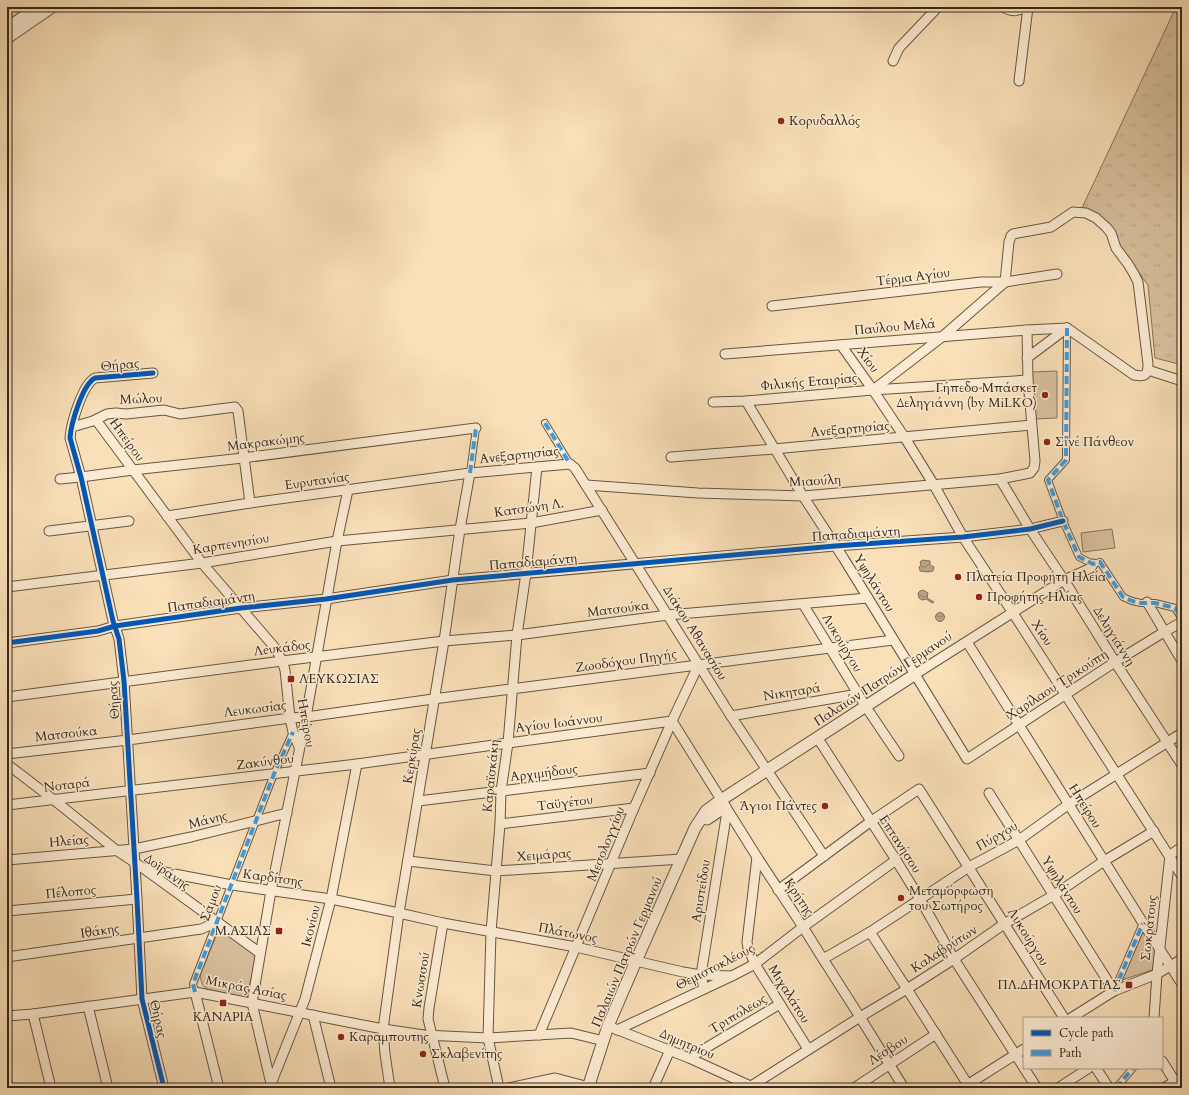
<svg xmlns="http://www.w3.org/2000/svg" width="1189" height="1095" font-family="Cardo,serif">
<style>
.grass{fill:url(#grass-tufts);stroke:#88755d}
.green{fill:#d9c19e;stroke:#88755d}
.water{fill:url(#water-waves);stroke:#83725a}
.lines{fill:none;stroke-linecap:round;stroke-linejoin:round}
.pedestrian-casing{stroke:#675743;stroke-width:8}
.minor-casing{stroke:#675743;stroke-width:11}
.tertiary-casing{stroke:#675743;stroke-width:13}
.pedestrian{stroke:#fcebd2;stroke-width:6}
.minor{stroke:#fcebd2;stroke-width:9}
.tertiary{stroke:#fcebd2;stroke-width:11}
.quiet{stroke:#3e9cdf;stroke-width:4;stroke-dasharray:8 4;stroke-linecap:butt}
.cycleway-casing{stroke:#fcebd2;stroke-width:8}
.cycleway{stroke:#0057b8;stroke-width:5}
.poi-dot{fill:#8f2418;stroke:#fcebd2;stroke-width:1.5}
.labels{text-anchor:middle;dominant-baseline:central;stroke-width:3;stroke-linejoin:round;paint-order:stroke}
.poi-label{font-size:13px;fill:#36291c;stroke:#fcebd2;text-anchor:start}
.street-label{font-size:13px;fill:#36291c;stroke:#fcebd2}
</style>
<defs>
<pattern id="grass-tufts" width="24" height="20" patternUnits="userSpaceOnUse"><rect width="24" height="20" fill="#d9c19e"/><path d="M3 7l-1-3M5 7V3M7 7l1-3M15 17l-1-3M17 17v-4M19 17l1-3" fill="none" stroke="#bba688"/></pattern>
<pattern id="water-waves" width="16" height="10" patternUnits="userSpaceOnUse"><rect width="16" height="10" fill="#b7a284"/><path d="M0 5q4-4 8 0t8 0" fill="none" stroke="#96846b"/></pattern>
</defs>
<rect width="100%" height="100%" fill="#fae0b9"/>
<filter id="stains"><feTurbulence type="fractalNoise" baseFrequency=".005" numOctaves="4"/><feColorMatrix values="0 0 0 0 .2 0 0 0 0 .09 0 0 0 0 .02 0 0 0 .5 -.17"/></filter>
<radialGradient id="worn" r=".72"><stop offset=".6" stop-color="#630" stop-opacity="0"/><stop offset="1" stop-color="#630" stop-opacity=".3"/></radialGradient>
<path class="grass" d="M1176,7H1182V365L1155,358L1148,285L1123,251L1109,226L1081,210Z"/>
<g class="green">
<path d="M1057,371V418L1033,419L1031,372Z"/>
<path d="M1112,529L1115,548L1083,552L1081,533Z"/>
<path d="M219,929L256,956L247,998L207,989C202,986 199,978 201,973Z"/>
<path d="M1144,929L1157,952L1155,969L1122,980Z"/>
</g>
<g class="water">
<path d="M922,560L930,561V565L934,567L933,571L928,572L920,571L919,567L921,565L920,562Z"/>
<path d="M923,590L928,593L927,598L934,602L932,603L926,599L922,600L919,598L918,593L920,591Z"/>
<circle cx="940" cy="617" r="4.5"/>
</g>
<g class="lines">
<g class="pedestrian-casing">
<g id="pedestrian">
<path d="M1067,328L1066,460L1048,480L1063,521L1079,557L1093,564L1100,562L1123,597L1132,601L1141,603H1155L1175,608L1182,619"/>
<path d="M545,423L570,464"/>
<path d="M470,473L476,428"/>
<path d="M1114,991L1143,923"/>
<path d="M195,992L193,984L274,774L293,732"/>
<path d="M1116,1088L1133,1068"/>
</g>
</g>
<g class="minor-casing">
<g id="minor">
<path d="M1003,7C1012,12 1016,12 1025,7"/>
<path d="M893,61L899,48L938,7"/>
<path d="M1019,81L1028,7"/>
<path d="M772,306L981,282H1005L1057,274"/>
<path d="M841,345L873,390L905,438L934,485L963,537L1013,613L1182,876"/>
<path d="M725,354L1027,330L1067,328"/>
<path d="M1027,358L1067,328"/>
<path d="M1148,370L1182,381"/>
<path d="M153,373L95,378C82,385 71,424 70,438L81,477L113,621L119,639L124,681L137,899L142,999L164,1088"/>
<path d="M873,390L942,337L1005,282L1009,242L1011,236L1013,234L1051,227L1073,212L1086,213L1096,218L1106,227L1111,233L1116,248L1128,264L1134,274L1138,282L1148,364C1148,376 1144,377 1134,375L1067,328"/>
<path d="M746,401L803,496L844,559L967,759L1115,662L1164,632L1182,622"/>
<path d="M713,402L746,401L873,390L1028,380"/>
<path d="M96,420L202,563L276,649L282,661L285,670L290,718L293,732L299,747"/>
<path d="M72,427L93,421L107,414L116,413L126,414L164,410L180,414L235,407L238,411L250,503"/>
<path d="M671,457L774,449L1031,425"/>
<path d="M60,479L81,477L133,470L243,458L476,428"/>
<path d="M1000,479L1030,529L1064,580L1115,662L1182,765"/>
<path d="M586,485L698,493L803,496L1000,479L1030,473L1034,468L1035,461L1028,380L1027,330"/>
<path d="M167,516L250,503L470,473L570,464L575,468L731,716L824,856"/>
<path d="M49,531L129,521"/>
<path d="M7,587L202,563L337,541L531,523L602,510"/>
<path d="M1147,602L1182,661"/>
<path d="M803,604L866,707L899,756"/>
<path d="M967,642L1143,923L1182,984"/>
<path d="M7,643L98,631L115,626L241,608L326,599L453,580L835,546L963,537L1030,529L1063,521"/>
<path d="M914,675L1064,580L1091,568L1093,564"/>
<path d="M7,697L282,661L444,641L517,635L668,615L868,598"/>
<path d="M731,716L858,694"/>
<path d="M672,721L757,857L803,927L823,959L860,1017L904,1088"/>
<path d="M817,737L896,860L920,899L954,959L1024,1068"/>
<path d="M7,754L128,740L290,718L306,717L433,699L893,640"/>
<path d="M7,764L54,800L116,850L143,868L260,953"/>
<path d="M989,793L1114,991"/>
<path d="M418,801L650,773"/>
<path d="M7,805L357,764L508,743L672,721"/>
<path d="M500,824L634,808"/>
<path d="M1170,855L1182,847"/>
<path d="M757,857L747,942L748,948L755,964L808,1049"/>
<path d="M7,860L134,849L191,837L287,813"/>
<path d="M408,861L496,871L682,859"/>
<path d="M143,868L232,885L331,899L399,913L443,923L576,947L683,972L701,975L732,976"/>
<path d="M778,890L870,822L919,789L1064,1018"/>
<path d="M7,911L137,899"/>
<path d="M443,923L429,1008L428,1019L445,1088"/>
<path d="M870,932L907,989L970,1088"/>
<path d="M7,957L201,929L218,922"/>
<path d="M823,959L870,932L969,867L1019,840L1069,804L1182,733"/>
<path d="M704,989L701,975L727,811"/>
<path d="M195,992L219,1088"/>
<path d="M88,1006L108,1088"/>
<path d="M33,1014L51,1088"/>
<path d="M313,1015L331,1088"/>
<path d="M7,1016L33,1014L195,992L383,1029L424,1035L488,1038L571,1033L604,1041"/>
<path d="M1071,1018L1114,991L1157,974L1182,959"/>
<path d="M1154,1018L1157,974L1170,855"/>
<path d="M613,1028L689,1058L755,1088"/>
<path d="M617,1030L732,976L755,964L803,927L896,860"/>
<path d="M539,1035L634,808L672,721L699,664"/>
<path d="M689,1058L780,1004"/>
<path d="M1162,1061L1179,1088"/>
<path d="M1024,1068L1037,1088"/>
<path d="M1096,1068L1109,1088"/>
<path d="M7,1082L8,1088"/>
<path d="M271,1084L305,999L331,899L357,764"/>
<path d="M964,1087L1024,1049"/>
<path d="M272,1088L252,1003L271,891L306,717L337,541L348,490"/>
<path d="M390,1088L385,1054L383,1029L399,913L444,641L460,529L470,473"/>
<path d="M499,1088L488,1038L491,932L500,824L501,791L508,743L517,635L526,573L537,467"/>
<path d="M508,1088L555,1078L589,1087"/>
<path d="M653,1088L670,1050"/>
<path d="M748,1088L860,1017L907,989L954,959L1004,924L1054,895L1104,861L1154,831"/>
<path d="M854,1088L936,1034"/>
<path d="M1058,1088L1089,1068"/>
<path d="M1164,1088L1182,1077"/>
</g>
</g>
<g class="tertiary-casing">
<g id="tertiary">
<path d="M7,28L38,7"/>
<path d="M7,38L52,7"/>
<path d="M707,819L725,807"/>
<path d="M588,1088L608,1026L636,961L695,828L706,811L721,800L914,675"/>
</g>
</g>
<use href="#pedestrian" class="pedestrian"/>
<use href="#minor" class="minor"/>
<use href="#tertiary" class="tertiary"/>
<g class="quiet">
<path d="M1067,328L1066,460L1048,480L1063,521L1079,557L1093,564L1100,562L1123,597L1132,601L1141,603H1155L1175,608L1182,619"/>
<path d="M545,423L570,464"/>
<path d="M470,473L476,428"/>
<path d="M1114,991L1143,923"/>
<path d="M195,992L193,984L274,774L293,732"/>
<path d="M1116,1088L1133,1068"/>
</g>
<g class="cycleway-casing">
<g id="cycleway">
<path d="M153,373L95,378C82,385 71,424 70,438L81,477L113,621L119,639L124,681L137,899L142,999L164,1088"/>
<path d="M7,643L98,631L115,626L241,608L326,599L453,580L835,546L963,537L1030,529L1063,521"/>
</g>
</g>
<use href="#cycleway" class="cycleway"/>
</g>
<g class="poi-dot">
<circle cx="781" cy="121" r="4"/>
<circle cx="1045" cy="395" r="4"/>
<circle cx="1047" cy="442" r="4"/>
<circle cx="958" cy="577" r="4"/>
<circle cx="979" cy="597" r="4"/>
<rect x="287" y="675" width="8" height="8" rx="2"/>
<circle cx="825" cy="806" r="4"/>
<circle cx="901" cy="898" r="4"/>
<rect x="275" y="927" width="8" height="8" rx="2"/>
<rect x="1125" y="981" width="8" height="8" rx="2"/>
<rect x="219" y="999" width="8" height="8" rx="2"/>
<circle cx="341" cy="1037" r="4"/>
<circle cx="423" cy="1054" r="4"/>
</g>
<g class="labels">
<g class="poi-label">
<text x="789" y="121">Κορυδαλλός</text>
<text x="1037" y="388" text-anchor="end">Γήπεδο Μπάσκετ<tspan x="1037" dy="15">Δεληγιάννη (by MiLKO)</tspan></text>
<text x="1055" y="442">Σινέ Πάνθεον</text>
<text x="966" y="577">Πλατεία Προφήτη Ηλεία</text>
<text x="987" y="597">Προφήτης Ηλίας</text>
<text x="299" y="679">ΛΕΥΚΩΣΙΑΣ</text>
<text x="817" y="806" text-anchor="end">Άγιοι Πάντες</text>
<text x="909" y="891">Μεταμόρφωση<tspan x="909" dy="15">του Σωτήρος</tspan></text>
<text x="271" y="931" text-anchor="end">Μ.ΑΣΙΑΣ</text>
<text x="1121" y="985" text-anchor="end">ΠΛ.ΔΗΜΟΚΡΑΤΙΑΣ</text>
<text x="223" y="1017" text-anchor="middle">ΚΑΝΑΡΙΑ</text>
<text x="349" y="1037">Καραμπουτης</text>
<text x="431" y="1054">Σκλαβενίτης</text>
</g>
<g class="street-label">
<text transform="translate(913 277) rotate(-7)">Τέρμα Αγίου</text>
<text transform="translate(895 327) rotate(-5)">Παύλου Μελά</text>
<text transform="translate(868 360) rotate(54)">Χίου</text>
<text transform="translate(120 365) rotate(-5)">Θήρας</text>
<text transform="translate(809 382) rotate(-5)">Φιλικής Εταιρίας</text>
<text transform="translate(141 399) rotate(-2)">Μώλου</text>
<text transform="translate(850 429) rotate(-5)">Ανεξαρτησίας</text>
<text transform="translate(127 440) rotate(54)">Ηπείρου</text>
<text transform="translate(266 442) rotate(-7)">Μακρακώμης</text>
<text transform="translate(519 455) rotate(-6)">Ανεξαρτησίας</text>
<text transform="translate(317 481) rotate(-8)">Ευρυτανίας</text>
<text transform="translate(815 481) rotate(-3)">Μιαούλη</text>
<text transform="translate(529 508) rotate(-8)">Κατσώνη Λ.</text>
<text transform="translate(856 534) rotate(-4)">Παπαδιαμάντη</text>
<text transform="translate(231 544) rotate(-9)">Καρπενησίου</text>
<text transform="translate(533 562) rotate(-5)">Παπαδιαμάντη</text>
<text transform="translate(874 583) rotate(58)">Υψηλάντου</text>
<text transform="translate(211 602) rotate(-8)">Παπαδιαμάντη</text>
<text transform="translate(618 609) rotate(-7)">Ματσούκα</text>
<text transform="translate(695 633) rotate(58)">Διάκου Αθανασίου</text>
<text transform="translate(1042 633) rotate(57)">Χίου</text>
<text transform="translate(1114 636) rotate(58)">Δεληγιάννη</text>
<text transform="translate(842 643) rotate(59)">Λυκούργου</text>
<text transform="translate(282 648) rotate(-7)">Λeυκάδος</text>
<text transform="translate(626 661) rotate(-8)">Ζωοδόχου Πηγής</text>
<text transform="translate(883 679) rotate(-33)">Παλαιών Πατρών Γερμανού</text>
<text transform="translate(1057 685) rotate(-33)">Χαρίλαου Τρικούπη</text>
<text transform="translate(792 692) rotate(-9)">Νικηταρά</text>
<text transform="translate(114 700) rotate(-94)">Θήρας</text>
<text transform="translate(255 709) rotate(-7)">Λευκωσίας</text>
<text transform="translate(306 723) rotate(80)">Ηπείρου</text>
<text transform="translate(559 723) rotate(-7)">Αγίου Ιωάννου</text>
<text transform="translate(66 734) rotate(-6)">Ματσούκα</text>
<text transform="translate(412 756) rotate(-81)">Κερκύρας</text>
<text transform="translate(265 762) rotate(-7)">Ζακύνθου</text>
<text transform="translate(544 773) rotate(-7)">Αρχιμήδους</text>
<text transform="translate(491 776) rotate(-84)">Καραϊσκάκη</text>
<text transform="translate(67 785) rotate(-7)">Νοταρά</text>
<text transform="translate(565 803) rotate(-7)">Ταϋγέτου</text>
<text transform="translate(1085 806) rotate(58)">Ηπείρου</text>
<text transform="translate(208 820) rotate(-14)">Μάνης</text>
<text transform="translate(997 836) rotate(-30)">Πύργου</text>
<text transform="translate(69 841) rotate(-5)">Ηλείας</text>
<text transform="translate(606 844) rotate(-68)">Μεσολογγίου</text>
<text transform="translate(900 844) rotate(57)">Επτανήσου</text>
<text transform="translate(544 855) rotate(-4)">Χειμάρας</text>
<text transform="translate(167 872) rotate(35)">Δοϊράνης</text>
<text transform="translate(273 878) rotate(8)">Καρδίτσης</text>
<text transform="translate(1062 885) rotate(58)">Υψηλάντου</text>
<text transform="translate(701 891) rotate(-81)">Αριστείδου</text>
<text transform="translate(71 892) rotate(-5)">Πέλοπος</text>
<text transform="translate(799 897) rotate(56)">Κρήτης</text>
<text transform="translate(211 903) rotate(-69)">Σάμου</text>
<text transform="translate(311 926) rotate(-76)">Ικονίου</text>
<text transform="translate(1149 928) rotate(-84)">Σωκράτους</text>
<text transform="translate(100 931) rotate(-8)">Ιθάκης</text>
<text transform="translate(568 933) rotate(11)">Πλάτωνος</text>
<text transform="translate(1028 937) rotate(58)">Λυκούργου</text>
<text transform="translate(944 949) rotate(-33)">Καλαβρύτων</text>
<text transform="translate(627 952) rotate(-67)">Παλαιών Πατρών Γερμανού</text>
<text transform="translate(715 967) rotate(-27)">Θεμιστοκλέους</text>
<text transform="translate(421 980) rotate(-81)">Κνωσσού</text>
<text transform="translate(246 988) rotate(11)">Μικράς Ασίας</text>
<text transform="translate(789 994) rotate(58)">Μιχαλάτου</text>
<text transform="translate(738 1014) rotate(-31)">Τριπόλεως</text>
<text transform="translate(158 1019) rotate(77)">Θήρας</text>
<text transform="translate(687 1044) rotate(23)">Δημητρίου</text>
<text transform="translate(888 1050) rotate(-33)">Λέσβου</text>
</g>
</g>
<rect width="1189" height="1095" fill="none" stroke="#fae0b9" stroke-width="24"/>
<rect x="8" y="8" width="1173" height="1079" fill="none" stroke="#36291c" stroke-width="2"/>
<rect x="12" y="12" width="1165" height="1071" fill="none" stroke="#36291c"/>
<rect x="1023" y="1017" width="140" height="52" fill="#fcebd2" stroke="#ad9d89"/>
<rect x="1031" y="1030" width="20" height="6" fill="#0057b8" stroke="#ad9d89"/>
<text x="1059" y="1037" font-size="12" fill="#36291c">Cycle path</text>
<rect x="1031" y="1050" width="20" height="6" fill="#3e9cdf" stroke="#ad9d89"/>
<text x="1059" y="1057" font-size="12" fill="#36291c">Path</text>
<rect width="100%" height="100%" filter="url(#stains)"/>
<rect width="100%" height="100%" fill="url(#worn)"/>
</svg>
